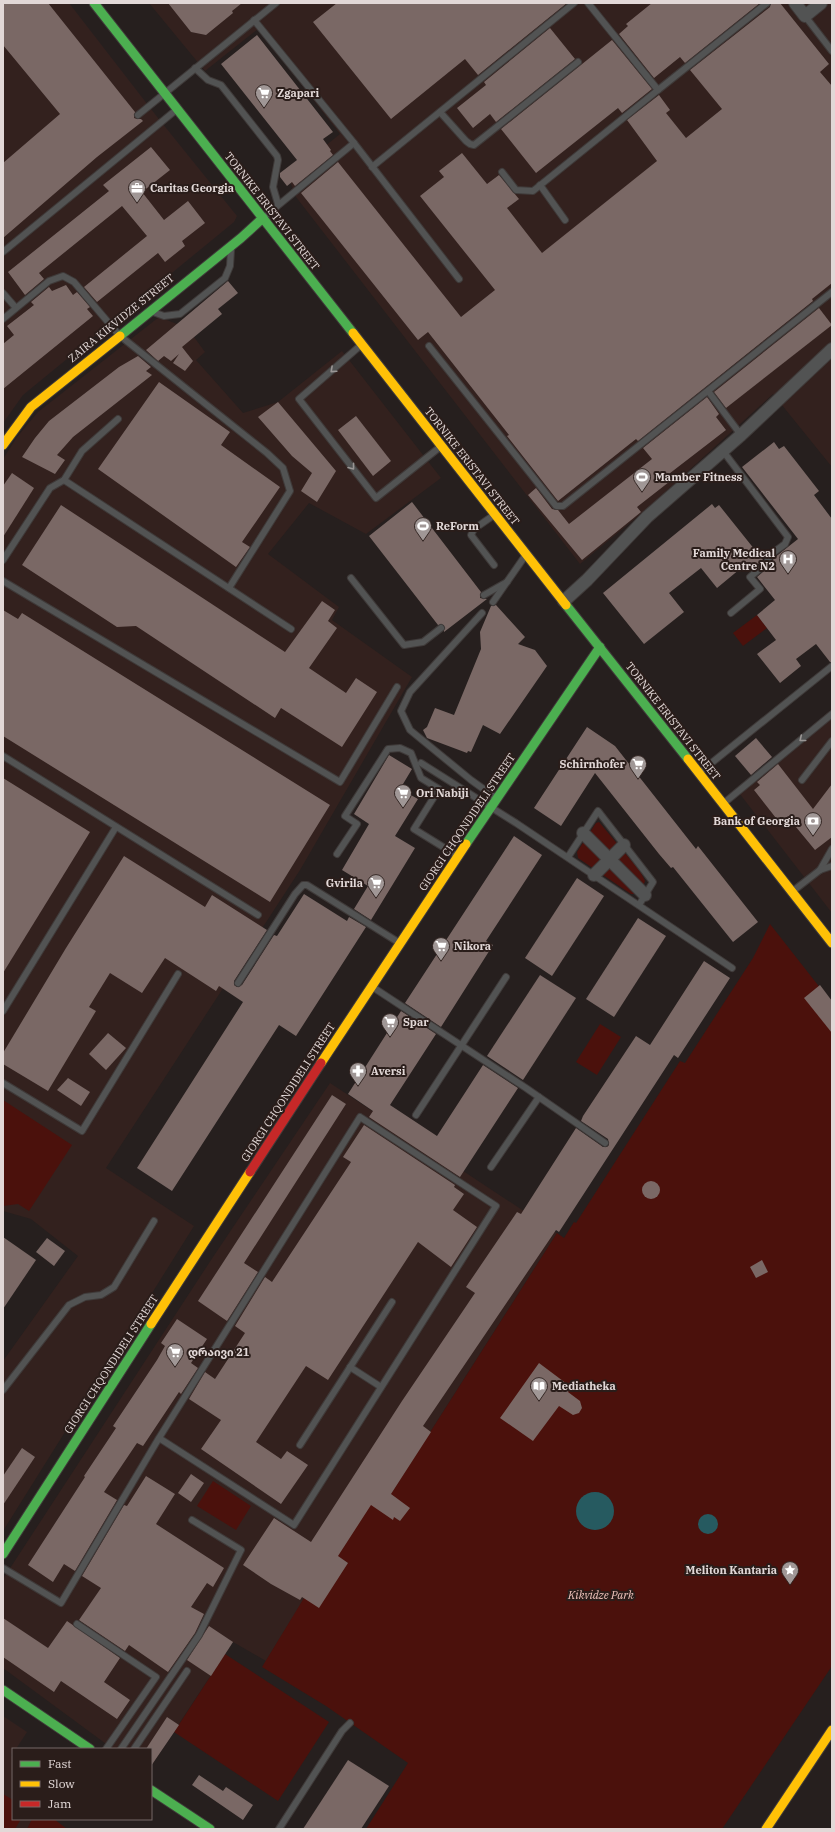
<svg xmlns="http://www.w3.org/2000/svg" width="835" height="1832" font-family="'IBM Plex Serif','Noto Sans Georgian',serif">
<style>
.built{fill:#33211e}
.green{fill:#4b110c}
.water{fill:#265a60}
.building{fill:#7a6865}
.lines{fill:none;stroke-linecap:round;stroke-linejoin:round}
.lane-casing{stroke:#3f3a39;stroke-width:8}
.street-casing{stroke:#3f3a39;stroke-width:14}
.fast-casing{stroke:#3f3a39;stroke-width:11}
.slow-casing{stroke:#3f3a39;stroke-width:11}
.jam-casing{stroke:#3f3a39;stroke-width:11}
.lane{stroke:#525353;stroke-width:6}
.street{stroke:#525353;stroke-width:12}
.fast{stroke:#4caf50;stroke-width:9}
.slow{stroke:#ffc107;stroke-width:9}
.jam{stroke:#c62828;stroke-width:9}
.oneway{stroke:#9a9695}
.labels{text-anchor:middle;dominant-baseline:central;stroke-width:4;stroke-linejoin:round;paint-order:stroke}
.poi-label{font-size:11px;font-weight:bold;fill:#e2d8d7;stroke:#2a1d1a;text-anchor:start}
.street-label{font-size:11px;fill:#e2d8d7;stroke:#2a1d1a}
.park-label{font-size:11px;font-style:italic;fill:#f3c6be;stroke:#2a1d1a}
</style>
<rect width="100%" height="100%" fill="#261f1e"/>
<g class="built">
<path d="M3,3H69L158,118L237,216L234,222L23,395L3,423Z"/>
<path d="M149,3H832V467L773,394L642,513L580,564L296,197L288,176L340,134L258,29L205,71Z"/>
<path d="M159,317L177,324L194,337L205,352L196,360L243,413L278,402L342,351L441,478L366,534L309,503L268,554L339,607L332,620L412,677L300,870L106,1168L194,1226L3,1531V1361L78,1256L31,1219L3,1211V459L17,437L38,412Z"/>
<path d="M832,709V913L736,789Z"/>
<path d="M330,1083L557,1233L392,1492L338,1556L348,1563L319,1608L304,1599L266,1661L233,1642L151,1766V1749H113L3,1668V1579L211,1260Z"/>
<path d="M3,1716L27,1732L16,1749H13L11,1756L13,1757V1819H32L27,1829H3Z"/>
</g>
<g class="green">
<path d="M757,615L767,628L743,646L733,633Z"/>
<path d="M599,822L640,871L645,881L642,889L636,894H631L578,858L577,852L596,823Z"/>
<path d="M770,924L832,1003V1666L722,1829H366L408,1763L326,1706L262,1667L304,1598L348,1563L337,1556L382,1486L392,1492L557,1233L564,1238L574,1222L576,1223L680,1061L685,1063L753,958Z"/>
<path d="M600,1024L621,1037L597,1075L576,1062Z"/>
<path d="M3,1100L72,1145L29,1211L18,1204L3,1206Z"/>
<path d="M213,1481L251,1506L236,1530L197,1506Z"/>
<path d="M225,1654L329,1722L278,1801L174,1732Z"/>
<path d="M3,1794L13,1800V1819H21L15,1829H3Z"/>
<path d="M32,1819H54L67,1829H27Z"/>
</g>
<g class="water">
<circle cx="595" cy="1511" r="19"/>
<circle cx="708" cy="1524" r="10"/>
</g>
<g class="building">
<path d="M3,3H48L135,112L134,118L137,119H141L143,121L97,157L3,238V163L60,114L3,45Z"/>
<path d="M168,3H242L232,11L233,13L206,35L191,32Z"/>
<path d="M337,3H567L478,75L465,59L391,119L313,22Z"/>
<path d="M652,3H760L685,63L680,57L654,78L619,34L628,26L626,24Z"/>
<path d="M771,3H780L829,64L820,72L832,86V283L812,299L813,301L638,441L636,439L558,501L507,436L509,435L428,332L418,340L301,193L338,162L461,317L495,290L420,196L444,177L439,171L462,153L487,184L499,175L519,199L507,208L542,253L657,161L627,120L659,95L670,110L666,113L686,138L722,109L690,70L770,7Z"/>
<path d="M550,28L575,59L496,122L490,114L473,128L457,108L486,85L484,82Z"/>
<path d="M257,35L333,132L323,139L331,150L330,151L333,155L295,186L292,182L287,186L280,177V173L297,160L221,64Z"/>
<path d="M612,40L652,89L622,113L618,108L536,173L501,129Z"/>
<path d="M151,147L170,170L142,192L164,220L188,201L205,223L182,241L185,246L165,262L158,253L97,302L84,287L147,236L122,206L39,273L44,279L25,295L8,272L109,191L103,185Z"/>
<path d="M228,281L238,293L218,309L222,314L182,347L193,361L185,371L173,363L179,354L171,361L164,356L158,361L146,350Z"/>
<path d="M66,285L73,295L77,292L90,307L87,309L93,316L3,389V344L14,335L7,326L34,305L31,302L49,287L52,291Z"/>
<path d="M819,308L832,325L726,408L714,392Z"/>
<path d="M138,356L151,367L146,371L152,375L73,437L57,455L65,460L55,474L22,457L35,438L49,421L119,367Z"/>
<path d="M159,382L230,432L221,445L280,487L242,542L250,547L236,567L98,469Z"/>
<path d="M707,397L719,414L716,417L726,430L665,477L669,482L637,507L641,512L582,560L528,495L536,488L552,509L558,510L569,524L652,459L643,448Z"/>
<path d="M278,402L336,471L317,502L301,491L312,473L292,456L258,417Z"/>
<path d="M356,416L391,461L373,476L338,430Z"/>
<path d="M774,442L779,449L784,446L819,491L814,495L832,519V662H830L816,644L796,659L801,666L780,683L757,654L776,640L757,615L775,600L757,577L770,566L774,558L798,539L742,467Z"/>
<path d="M12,473L34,488L3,537V486Z"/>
<path d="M412,502L481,592L480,598L487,599L444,632V625H438L369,536Z"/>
<path d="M712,504L715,508L719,505L763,560L751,570L746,564L717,588L701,568L669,593L684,612L644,644L603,593Z"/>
<path d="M61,505L285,652L322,601L335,610L328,621L337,628L309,668L346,693L356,678L377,692L342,747L281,708L275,718L136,626L117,627L22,565Z"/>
<path d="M496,605L525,637L518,644L535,650L547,666L500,734L483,725L471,752L468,751L467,753L427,738L423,730L427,727L435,708L454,715L481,649L480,632L491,606Z"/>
<path d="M3,610L18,619L22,613L330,805L270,902L3,736Z"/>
<path d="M587,727L615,746L696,849L698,846L758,922L733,942L673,867L671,868L659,854L595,773L561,826L534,808Z"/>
<path d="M756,738L772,757L751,775L735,756Z"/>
<path d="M389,755L412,769L400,789L418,799L395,836L415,848L371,920L354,909L368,886L342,870L369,824L354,814Z"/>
<path d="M778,764L813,809L832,784V837L815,850L791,821L783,827L754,790L760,785L757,782Z"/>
<path d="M3,778L90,832L3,973Z"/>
<path d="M514,836L542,855L486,941L493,945L441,1027L405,1003Z"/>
<path d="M124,856L205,907L212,895L267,930L234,981V985L237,987L242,985L274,935L277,936L304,894L347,921L349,917L366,927L296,1036L279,1025L172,1191L137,1168L243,1002L219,986L216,991L165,958L142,993L110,973L89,1007L96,1011L48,1091L3,1064V1053L66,948Z"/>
<path d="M577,878L604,896L552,976L525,958Z"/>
<path d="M638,918L666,936L614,1017L586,999Z"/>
<path d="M704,961L730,978L678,1058L674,1055L559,1232L556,1230L423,1426L431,1432L391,1494L410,1508L400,1521L394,1517L393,1520L371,1505L338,1556L348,1563L319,1608L302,1597L300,1600L271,1584L243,1565L274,1518L311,1542L402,1401L475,1293L466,1287L517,1212L521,1214L576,1128L603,1147H607L609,1145L608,1139L581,1121L583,1116L636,1036L650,1045Z"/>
<path d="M540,975L576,998L523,1080L487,1056Z"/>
<path d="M820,985L832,1001V1033L804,998Z"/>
<path d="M401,1011L436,1034L390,1105L437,1136L483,1065L518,1088L460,1177L369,1117L373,1111L348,1094Z"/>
<path d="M108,1033L126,1048L106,1070L89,1054Z"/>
<path d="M68,1078L90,1092L81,1106L57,1090Z"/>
<path d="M332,1095L346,1104L244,1263L258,1272L227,1321L198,1301Z"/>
<path d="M364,1125L455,1185L454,1187L464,1194L453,1210L477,1227L451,1267L418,1242L328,1380L306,1366L256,1442L281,1459L287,1451L308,1465L281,1504L201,1449L221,1420L189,1399L205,1372L215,1379L245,1333L235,1326L265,1277L272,1282L351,1162L343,1157Z"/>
<circle cx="651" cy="1190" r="9"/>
<path d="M3,1237L36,1260L3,1309Z"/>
<path d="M47,1238L65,1251L54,1266L36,1252Z"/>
<path d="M762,1260L768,1272L756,1278L750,1267Z"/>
<path d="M177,1319L207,1339L191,1363L198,1368L181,1394L179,1392L143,1446L137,1443L104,1492L117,1500L75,1571L64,1564L53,1582L28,1565L85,1477L84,1476L116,1428L113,1426L157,1360L165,1346L161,1343Z"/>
<path d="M539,1363L571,1387L568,1392L580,1401L582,1408L579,1413L573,1415L559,1406L533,1441L500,1418Z"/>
<path d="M22,1448L35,1457L3,1505V1476Z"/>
<path d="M191,1474L204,1483L191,1502L178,1493Z"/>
<path d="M146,1476L175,1494L156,1524L224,1568L213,1587L207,1583L191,1607L204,1614L195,1633L168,1672L129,1645L125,1651L79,1620L101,1588L82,1576L124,1505L127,1506Z"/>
<path d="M3,1618L48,1648L67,1621L120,1658L104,1682L130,1700L117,1719L61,1681L54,1692L3,1657Z"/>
<path d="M209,1626L233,1642L211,1676L187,1660Z"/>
<path d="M167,1717L179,1725L151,1766V1749H146Z"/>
<path d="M348,1760L389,1786L361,1829H303Z"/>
<path d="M199,1775L223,1791L226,1787L253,1805L243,1820L192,1785Z"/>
</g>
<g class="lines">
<g class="lane-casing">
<g id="lane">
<path d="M588,3L658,90L767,3"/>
<path d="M805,16L832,51"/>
<path d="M254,20L354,143L264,217"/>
<path d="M195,68L208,80L221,85L277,156L278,160L273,187L278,204"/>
<path d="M440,112L466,141L470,144L474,145L578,62"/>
<path d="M138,115L276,3"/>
<path d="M354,143L459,279"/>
<path d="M372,167L574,3"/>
<path d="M502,172L516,190L533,191L658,90"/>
<path d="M540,185L565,220"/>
<path d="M3,252L176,110"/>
<path d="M3,293L16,308"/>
<path d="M153,312L164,316L180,314L225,278L230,266L231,250"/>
<path d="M3,319L49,281L63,276L74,282L119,335L267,453L283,468L290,491L229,588"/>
<path d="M361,345L299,399L376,498L440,447"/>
<path d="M429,346L556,506H563L832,292"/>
<path d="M708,391L741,435"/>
<path d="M723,451L788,537L785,544L770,555L767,563L750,577L760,589L731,613"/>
<path d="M64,480L291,629"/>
<path d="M494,515L474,529L471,535L494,565"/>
<path d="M3,560L50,488L64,480L82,451L118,419"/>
<path d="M351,578L404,645L423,642L441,628"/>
<path d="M3,581L340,782L397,687"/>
<path d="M484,595L507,582"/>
<path d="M493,602L525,556"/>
<path d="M482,613L410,692L401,711L410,730L471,780L496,798"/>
<path d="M3,756L258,915"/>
<path d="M421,763L516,823L732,968"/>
<path d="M699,773L832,666"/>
<path d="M802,780L832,741"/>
<path d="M724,803L832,714"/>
<path d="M337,854L357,824L345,816L388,749L400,748L411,753L421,778L439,789L414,829L456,855"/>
<path d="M568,857L598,811L653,882L639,905"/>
<path d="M820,870L832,849"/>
<path d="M793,891L820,870L832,866"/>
<path d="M238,983L295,894L303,885H307L398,942"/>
<path d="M371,986L526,1088L605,1143"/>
<path d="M3,1011L116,827"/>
<path d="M3,1083L82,1131L178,974"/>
<path d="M416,1115L506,977"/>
<path d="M491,1167L539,1097"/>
<path d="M350,1367L381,1387"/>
<path d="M3,1390L69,1305L85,1297L101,1295L114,1287L154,1221"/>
<path d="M300,1445L392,1302"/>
<path d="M3,1568L61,1603L159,1438L360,1117L496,1206L294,1525L159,1438"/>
<path d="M77,1624L156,1677L106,1749"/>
<path d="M121,1749L199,1635L241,1550L192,1520"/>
<path d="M134,1749L187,1671"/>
<path d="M279,1829L342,1731L350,1723"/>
</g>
</g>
<g class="street-casing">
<g id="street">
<path d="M795,3L805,16L821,3"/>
<path d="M564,601L587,580L647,517L741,435L832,349"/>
<path d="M583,833L645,895"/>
<path d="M594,875L624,845"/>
</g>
</g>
<g class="fast-casing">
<g id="fast">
<path d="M94,3L353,333"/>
<path d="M120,336L241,238L263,218"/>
<path d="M566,605L688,759"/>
<path d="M466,844L600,647"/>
<path d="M3,1554L151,1324"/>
<path d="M3,1690L90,1749"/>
<path d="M151,1790L210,1829"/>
</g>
</g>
<g class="slow-casing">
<g id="slow">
<path d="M353,333L566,605"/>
<path d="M3,445L31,407L120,336"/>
<path d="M688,759L832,943"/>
<path d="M321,1063L466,844"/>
<path d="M151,1324L250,1172"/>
<path d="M766,1829L832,1730"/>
</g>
</g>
<g class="jam-casing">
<path id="jam" d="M250,1172L321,1063"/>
</g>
<use href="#lane" class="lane"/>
<use href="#street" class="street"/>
<use href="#fast" class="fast"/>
<use href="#slow" class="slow"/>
<use href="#jam" class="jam"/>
</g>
<defs><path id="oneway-chevron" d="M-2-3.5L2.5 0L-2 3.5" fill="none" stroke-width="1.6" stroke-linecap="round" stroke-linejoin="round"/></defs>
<g class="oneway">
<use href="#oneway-chevron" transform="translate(333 370) rotate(138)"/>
<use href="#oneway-chevron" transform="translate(352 467) rotate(52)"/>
<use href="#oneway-chevron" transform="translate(802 739) rotate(141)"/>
</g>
<defs>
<g id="supermarket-pin" transform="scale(0.9)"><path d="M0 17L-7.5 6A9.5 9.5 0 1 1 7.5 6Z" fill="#a09796" stroke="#2a1d1a"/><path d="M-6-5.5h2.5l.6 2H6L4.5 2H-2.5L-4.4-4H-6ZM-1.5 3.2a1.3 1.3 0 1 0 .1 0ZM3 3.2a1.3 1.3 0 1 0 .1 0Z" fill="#fff"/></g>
<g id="office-pin" transform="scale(0.9)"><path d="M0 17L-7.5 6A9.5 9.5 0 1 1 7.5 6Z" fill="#a09796" stroke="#2a1d1a"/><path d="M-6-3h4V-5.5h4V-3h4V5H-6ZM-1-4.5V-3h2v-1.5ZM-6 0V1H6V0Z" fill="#fff"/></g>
<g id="stadium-pin" transform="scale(0.9)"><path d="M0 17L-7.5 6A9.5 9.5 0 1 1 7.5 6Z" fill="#a09796" stroke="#2a1d1a"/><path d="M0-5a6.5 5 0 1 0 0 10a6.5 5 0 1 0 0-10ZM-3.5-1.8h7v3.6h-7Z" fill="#fff"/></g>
<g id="hospital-pin" transform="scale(0.9)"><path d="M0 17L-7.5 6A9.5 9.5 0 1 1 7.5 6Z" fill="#a09796" stroke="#2a1d1a"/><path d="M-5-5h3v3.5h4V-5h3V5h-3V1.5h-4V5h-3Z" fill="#fff"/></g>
<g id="bank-pin" transform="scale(0.9)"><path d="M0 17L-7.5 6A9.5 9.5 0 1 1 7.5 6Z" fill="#a09796" stroke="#2a1d1a"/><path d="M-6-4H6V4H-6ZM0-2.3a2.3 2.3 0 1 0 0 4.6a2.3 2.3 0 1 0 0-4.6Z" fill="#fff"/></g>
<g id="pharmacy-pin" transform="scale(0.9)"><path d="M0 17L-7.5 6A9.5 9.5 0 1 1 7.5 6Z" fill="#a09796" stroke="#2a1d1a"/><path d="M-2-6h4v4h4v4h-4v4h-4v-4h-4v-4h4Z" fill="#fff"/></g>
<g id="library-pin" transform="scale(0.9)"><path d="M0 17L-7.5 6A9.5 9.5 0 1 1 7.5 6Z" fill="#a09796" stroke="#2a1d1a"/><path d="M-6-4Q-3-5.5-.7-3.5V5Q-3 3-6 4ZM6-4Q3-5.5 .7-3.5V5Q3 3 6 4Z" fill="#fff"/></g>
<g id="sight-pin" transform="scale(0.9)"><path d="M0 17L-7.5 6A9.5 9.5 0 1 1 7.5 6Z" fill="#a09796" stroke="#2a1d1a"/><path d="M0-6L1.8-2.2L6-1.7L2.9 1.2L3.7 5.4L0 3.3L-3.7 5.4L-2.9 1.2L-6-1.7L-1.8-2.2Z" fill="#fff"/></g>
</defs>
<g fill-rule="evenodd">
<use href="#supermarket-pin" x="264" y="93"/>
<use href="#office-pin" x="137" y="188"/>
<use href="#stadium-pin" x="642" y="477"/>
<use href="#stadium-pin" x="423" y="526"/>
<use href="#hospital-pin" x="788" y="559"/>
<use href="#supermarket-pin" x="638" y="764"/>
<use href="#supermarket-pin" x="403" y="793"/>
<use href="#bank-pin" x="813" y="821"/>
<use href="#supermarket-pin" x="376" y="883"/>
<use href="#supermarket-pin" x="441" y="946"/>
<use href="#supermarket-pin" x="390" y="1022"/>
<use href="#pharmacy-pin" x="358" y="1071"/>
<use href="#supermarket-pin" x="175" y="1352"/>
<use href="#library-pin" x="539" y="1386"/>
<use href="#sight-pin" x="790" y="1570"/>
</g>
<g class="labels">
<g class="poi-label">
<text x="277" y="93">Zgapari</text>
<text x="150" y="188">Caritas Georgia</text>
<text x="655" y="477">Mamber Fitness</text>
<text x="436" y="526">ReForm</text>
<text x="775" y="553" text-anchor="end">Family Medical<tspan x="775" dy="13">Centre N2</tspan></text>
<text x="625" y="764" text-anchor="end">Schirnhofer</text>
<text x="416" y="793">Ori Nabiji</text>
<text x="800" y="821" text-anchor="end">Bank of Georgia</text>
<text x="363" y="883" text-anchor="end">Gvirila</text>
<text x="454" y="946">Nikora</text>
<text x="403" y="1022">Spar</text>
<text x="371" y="1071">Aversi</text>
<text x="188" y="1352">დრაივი 21</text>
<text x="552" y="1386">Mediatheka</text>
<text x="777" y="1570" text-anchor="end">Meliton Kantaria</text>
</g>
<g class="street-label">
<text transform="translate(272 211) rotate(52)">TORNIKE ERISTAVI STREET</text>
<text transform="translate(121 318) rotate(-39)">ZAIRA KIKVIDZE STREET</text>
<text transform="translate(472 466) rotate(52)">TORNIKE ERISTAVI STREET</text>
<text transform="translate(673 721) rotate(52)">TORNIKE ERISTAVI STREET</text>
<text transform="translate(467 822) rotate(-56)">GIORGI CHQONDIDELI STREET</text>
<text transform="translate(288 1092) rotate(-57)">GIORGI CHQONDIDELI STREET</text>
<text transform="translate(111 1364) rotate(-57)">GIORGI CHQONDIDELI STREET</text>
</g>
<g class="park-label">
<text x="601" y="1595">Kikvidze Park</text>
</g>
</g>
<rect width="835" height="1832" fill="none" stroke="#e2d8d7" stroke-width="8"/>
<rect x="12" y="1748" width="140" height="72" fill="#2a1d1a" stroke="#746866"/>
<rect x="20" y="1761" width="20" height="6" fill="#4caf50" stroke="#746866"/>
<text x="48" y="1768" font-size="12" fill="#e2d8d7">Fast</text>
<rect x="20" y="1781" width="20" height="6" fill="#ffc107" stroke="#746866"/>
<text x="48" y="1788" font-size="12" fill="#e2d8d7">Slow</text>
<rect x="20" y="1801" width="20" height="6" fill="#c62828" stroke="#746866"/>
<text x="48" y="1808" font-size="12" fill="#e2d8d7">Jam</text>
</svg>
